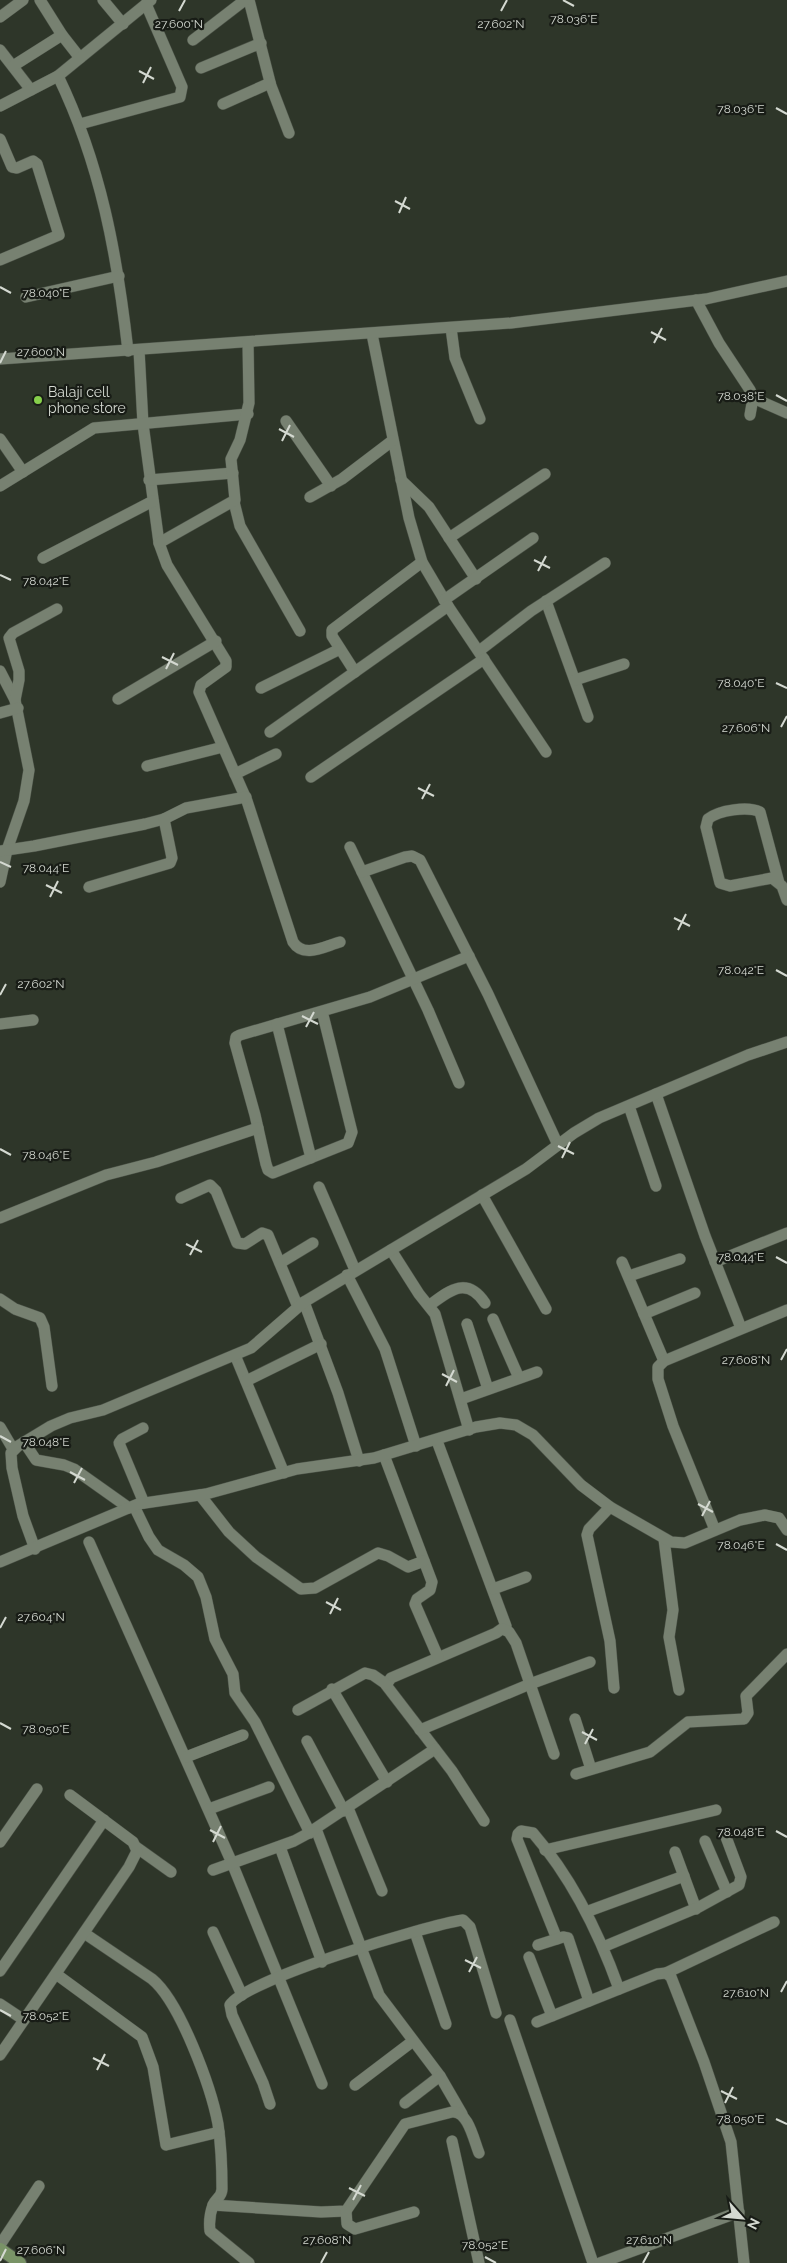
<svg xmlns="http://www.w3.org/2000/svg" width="787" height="2263" font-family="Raleway,sans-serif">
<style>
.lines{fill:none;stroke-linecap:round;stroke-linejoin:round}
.minor-casing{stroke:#4b5247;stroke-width:12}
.major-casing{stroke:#4b5247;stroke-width:14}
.minor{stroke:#778171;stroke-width:11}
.major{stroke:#799367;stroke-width:12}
.ticks{fill:none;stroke:#d4d9d1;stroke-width:2}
.poi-dot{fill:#86cf4b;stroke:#181c16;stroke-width:2}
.labels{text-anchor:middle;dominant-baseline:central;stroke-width:4.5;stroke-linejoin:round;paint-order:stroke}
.poi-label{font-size:14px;fill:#d4d9d1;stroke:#181c16;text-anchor:start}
.ticks-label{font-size:12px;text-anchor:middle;fill:#d4d9d1;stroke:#181c16;stroke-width:4.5;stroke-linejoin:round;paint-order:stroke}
</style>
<rect width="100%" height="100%" fill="#2e3629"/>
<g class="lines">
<g class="minor-casing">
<g id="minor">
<path d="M40,0L62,35L80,58"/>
<path d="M103,0L123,24"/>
<path d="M249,0L271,86L289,133"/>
<path d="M0,17L23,0"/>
<path d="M193,40L245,0"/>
<path d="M0,50L31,90"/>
<path d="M13,66L62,35"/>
<path d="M201,68L261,43"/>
<path d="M58,76C101,165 117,254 128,351"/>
<path d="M223,104L270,83"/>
<path d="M0,106L58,76L151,0"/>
<path d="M80,124L180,97L182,87L146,4"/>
<path d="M0,139L12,167L17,168L33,161L37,164L59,235L0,260"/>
<path d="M26,297L119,276"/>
<path d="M696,300L719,343L750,390L753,398L750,415"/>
<path d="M451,328L455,358L480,419"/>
<path d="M372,334L409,518L422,562L448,606L546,752"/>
<path d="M139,350L143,424L159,543L167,565L226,661V667L201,685L199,692L247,801L293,942C304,959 325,946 340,942"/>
<path d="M0,359L511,323L706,299L787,281"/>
<path d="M753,398L787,413"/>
<path d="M286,421L331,486"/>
<path d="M0,439L23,472"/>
<path d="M149,480L233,473"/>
<path d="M401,480L429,507L476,579"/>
<path d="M0,486L94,428L248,414"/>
<path d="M310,497L342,479L392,441"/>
<path d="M234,502L240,526L300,631"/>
<path d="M449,538L545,474"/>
<path d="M159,543L235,500L231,459L240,440L249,403L248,342"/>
<path d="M43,558L153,501"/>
<path d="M444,600L533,538"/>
<path d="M546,601L588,717"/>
<path d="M479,651L531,611L605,563"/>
<path d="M0,671L15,700L29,770L24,801L7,850L0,882"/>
<path d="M355,672L332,636V630L422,562"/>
<path d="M575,680L624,664"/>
<path d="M261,688L340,649"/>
<path d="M118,699L216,641"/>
<path d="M15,700L19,680V671L9,638L13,633L57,609"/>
<path d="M0,713L18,708"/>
<path d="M270,732L448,606"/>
<path d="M147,766L223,747"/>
<path d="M235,774L276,754"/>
<path d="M311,777L484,659"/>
<path d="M350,847L428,1010L459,1083"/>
<path d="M0,851L34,846L145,824L164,819L186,808L246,797"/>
<path d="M362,872L405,857L412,856L420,860L488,994L558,1145"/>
<path d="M779,883L760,812C748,806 719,810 708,819L706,827L720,883L730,886L772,878L782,886L787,900"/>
<path d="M89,887L170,863L172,858L164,819"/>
<path d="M322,1011L352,1132L348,1143L273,1173L268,1170L266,1164L255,1115L235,1043L236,1037L240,1035L370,997L469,956"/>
<path d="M0,1024L33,1020"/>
<path d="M277,1024L311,1158"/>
<path d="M656,1094L705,1236L741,1328"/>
<path d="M629,1106L656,1186"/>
<path d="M319,1187L355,1270"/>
<path d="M482,1195L546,1309"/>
<path d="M181,1198L210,1185L216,1191L237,1243L245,1244L262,1233L268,1235L298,1307"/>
<path d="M0,1218L106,1175L156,1162L258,1128"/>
<path d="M391,1250L419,1294L435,1314L469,1430"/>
<path d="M622,1262L664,1361"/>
<path d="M715,1262L787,1233"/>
<path d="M280,1263L313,1243"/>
<path d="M347,1275L385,1349L416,1446"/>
<path d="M629,1276L680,1259"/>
<path d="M0,1299L15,1309L40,1318L44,1327L52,1386"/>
<path d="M304,1302L338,1393L359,1461"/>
<path d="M430,1305C450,1290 467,1276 485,1303"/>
<path d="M644,1314L695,1293"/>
<path d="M493,1319L519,1378"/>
<path d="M467,1324L488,1389"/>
<path d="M235,1355L284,1473"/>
<path d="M246,1381L321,1344"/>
<path d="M461,1399L537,1372"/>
<path d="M0,1427L13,1449"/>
<path d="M143,1428L122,1439L119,1443L144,1503"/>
<path d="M437,1441L506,1626L496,1633L391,1678L386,1685L452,1771L484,1821"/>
<path d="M24,1442L36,1460L64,1465L74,1469L129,1508"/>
<path d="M384,1455L432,1582L430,1590L417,1599L415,1604L438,1657"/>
<path d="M200,1495L229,1532L256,1557L301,1589L315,1588L378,1553L388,1556L408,1567L424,1561"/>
<path d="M134,1506L149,1537L158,1550L184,1565L198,1577L206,1597L215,1639L233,1674L235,1693L255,1722L310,1833"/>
<path d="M610,1507L589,1529L587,1535L610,1641L614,1688"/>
<path d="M715,1530L673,1426L658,1379V1367L664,1361L787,1310"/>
<path d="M664,1539L673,1610L669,1637L679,1690"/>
<path d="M89,1542L232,1863L322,2084"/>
<path d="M35,1549L23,1516L12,1468L11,1453L18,1446L51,1426L70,1418L103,1410L251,1348L304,1302L526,1169L574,1133L599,1118L748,1055L787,1042"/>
<path d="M0,1562L138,1504L206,1494L297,1469L374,1458L476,1427L500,1423L516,1425L533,1435L581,1485L610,1507L671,1542L685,1543L740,1520L765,1515L779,1518L787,1530"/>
<path d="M493,1589L526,1577"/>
<path d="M503,1629L509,1632L516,1643L554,1754"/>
<path d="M332,1689L387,1782"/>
<path d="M298,1710L365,1673L373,1675L386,1684"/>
<path d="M575,1719L591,1769"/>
<path d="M420,1730L530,1684L590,1662"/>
<path d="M307,1741L344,1811"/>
<path d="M186,1757L243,1735"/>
<path d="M576,1774L650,1752L688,1722L744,1719L748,1713L746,1696L787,1654"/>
<path d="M348,1808L382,1891"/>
<path d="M209,1809L269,1787"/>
<path d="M316,1829L379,1995L440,2076L462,2114"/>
<path d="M705,1841L727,1892"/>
<path d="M0,1842L37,1789"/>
<path d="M136,1847L171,1872"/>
<path d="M280,1847L322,1962"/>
<path d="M545,1850L716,1810"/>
<path d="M675,1852L696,1909"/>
<path d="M213,1870L294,1841L307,1834L435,1749"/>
<path d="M586,1912L684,1876"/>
<path d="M213,1932L242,1995"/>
<path d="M415,1932L446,2024"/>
<path d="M84,1933L152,1979C180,2002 211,2087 218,2124C221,2145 222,2167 222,2189C222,2197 216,2198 213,2205C210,2213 209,2223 210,2231L249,2263"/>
<path d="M557,1939L517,1839L518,1834L521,1831L533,1833C572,1878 599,1933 619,1989"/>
<path d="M538,1945L563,1937L568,1938L589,2001"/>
<path d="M603,1947L699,1907L739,1885L741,1877L726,1837"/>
<path d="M529,1957L552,2016"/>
<path d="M0,1971L104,1820"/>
<path d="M666,1973L774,1922"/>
<path d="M56,1974L142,2037L153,2067L166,2145L219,2132"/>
<path d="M0,2004L24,2020"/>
<path d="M510,2020L593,2263"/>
<path d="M537,2022L657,1974L666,1973L671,1977L704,2062L731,2142L744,2263"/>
<path d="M0,2055L129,1867L137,1851L133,1842L70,1795"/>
<path d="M355,2085L413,2041"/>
<path d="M405,2103L440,2076"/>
<path d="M270,2104L263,2083L232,2015L230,2005C246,1979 428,1925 463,1920L470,1927L496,2013"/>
<path d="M452,2141L479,2263"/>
<path d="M213,2205L321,2212L346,2211L405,2124L452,2112C468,2110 474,2141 479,2153"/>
<path d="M346,2211L347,2224L355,2229L414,2212"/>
<path d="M0,2245L39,2186"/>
<path d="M600,2263L739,2212"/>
</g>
</g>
<g class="major-casing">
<path id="major" d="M0,2249L20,2263"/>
</g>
<use href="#minor" class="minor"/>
<use href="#major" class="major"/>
</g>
<path class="ticks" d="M563,0L574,6M179,11L185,0M501,11L507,0M139,71L154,79M143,83L151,67M776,108L787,114M395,201L410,209M399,213L406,197M0,287L11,293M651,332L666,340M654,343L662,328M0,363L6,351M776,395L787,401M279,429L294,437M282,441L290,425M534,560L550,568M538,571L546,556M0,575L11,580M162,657L178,665M166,669L174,653M776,683L787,688M781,727L787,716M418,788L434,796M422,799L430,784M0,862L11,867M46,885L62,893M50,897L58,881M674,918L690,926M678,930L686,914M776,970L787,976M0,995L6,984M302,1016L318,1024M306,1027L314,1012M558,1146L574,1154M0,1149L11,1155M562,1158L570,1142M186,1244L202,1252M190,1255L198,1240M776,1257L787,1263M781,1360L787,1349M442,1374L457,1382M446,1386L454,1370M0,1436L11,1442M70,1472L85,1480M74,1483L82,1468M698,1504L713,1512M702,1516L710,1501M776,1544L787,1550M326,1602L341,1610M330,1614L338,1598M0,1628L6,1617M0,1723L11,1729M582,1732L597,1740M585,1744L593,1729M210,1830L225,1838M776,1831L787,1837M213,1842L221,1826M465,1960L481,1968M469,1972L477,1957M781,1992L787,1981M0,2010L11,2016M93,2058L109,2066M97,2070L105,2054M721,2091L737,2099M725,2103L733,2087M776,2119L787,2124M349,2188L365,2196M353,2200L361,2185M485,2257L496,2263M0,2261L6,2249M321,2263L327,2252M643,2263L649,2252"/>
<circle class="poi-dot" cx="38" cy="400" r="5"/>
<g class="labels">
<g class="poi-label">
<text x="48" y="392">Balaji cell<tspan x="48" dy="16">phone store</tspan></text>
</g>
</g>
<g class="ticks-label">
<text x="574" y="23">78.036°E</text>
<text x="179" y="28">27.600°N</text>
<text x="501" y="28">27.602°N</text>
<text x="741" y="113">78.036°E</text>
<text x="46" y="297">78.040°E</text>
<text x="41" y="356">27.600°N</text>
<text x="741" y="400">78.038°E</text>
<text x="46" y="585">78.042°E</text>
<text x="741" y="687">78.040°E</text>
<text x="746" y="732">27.606°N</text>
<text x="46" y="872">78.044°E</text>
<text x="741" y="974">78.042°E</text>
<text x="41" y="988">27.602°N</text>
<text x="46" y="1159">78.046°E</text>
<text x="741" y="1261">78.044°E</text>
<text x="746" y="1364">27.608°N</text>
<text x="46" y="1446">78.048°E</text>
<text x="741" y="1549">78.046°E</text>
<text x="41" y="1621">27.604°N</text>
<text x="46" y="1733">78.050°E</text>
<text x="741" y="1836">78.048°E</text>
<text x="746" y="1997">27.610°N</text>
<text x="46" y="2020">78.052°E</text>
<text x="741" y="2123">78.050°E</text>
<text x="327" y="2244">27.608°N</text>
<text x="649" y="2244">27.610°N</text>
<text x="485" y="2249">78.052°E</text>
<text x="41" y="2254">27.606°N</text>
</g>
<g transform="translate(742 2218) rotate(117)" stroke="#181c16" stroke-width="4" paint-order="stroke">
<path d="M0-4L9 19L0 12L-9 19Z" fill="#d4d9d1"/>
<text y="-8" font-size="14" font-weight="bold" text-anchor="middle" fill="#d4d9d1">N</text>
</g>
</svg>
